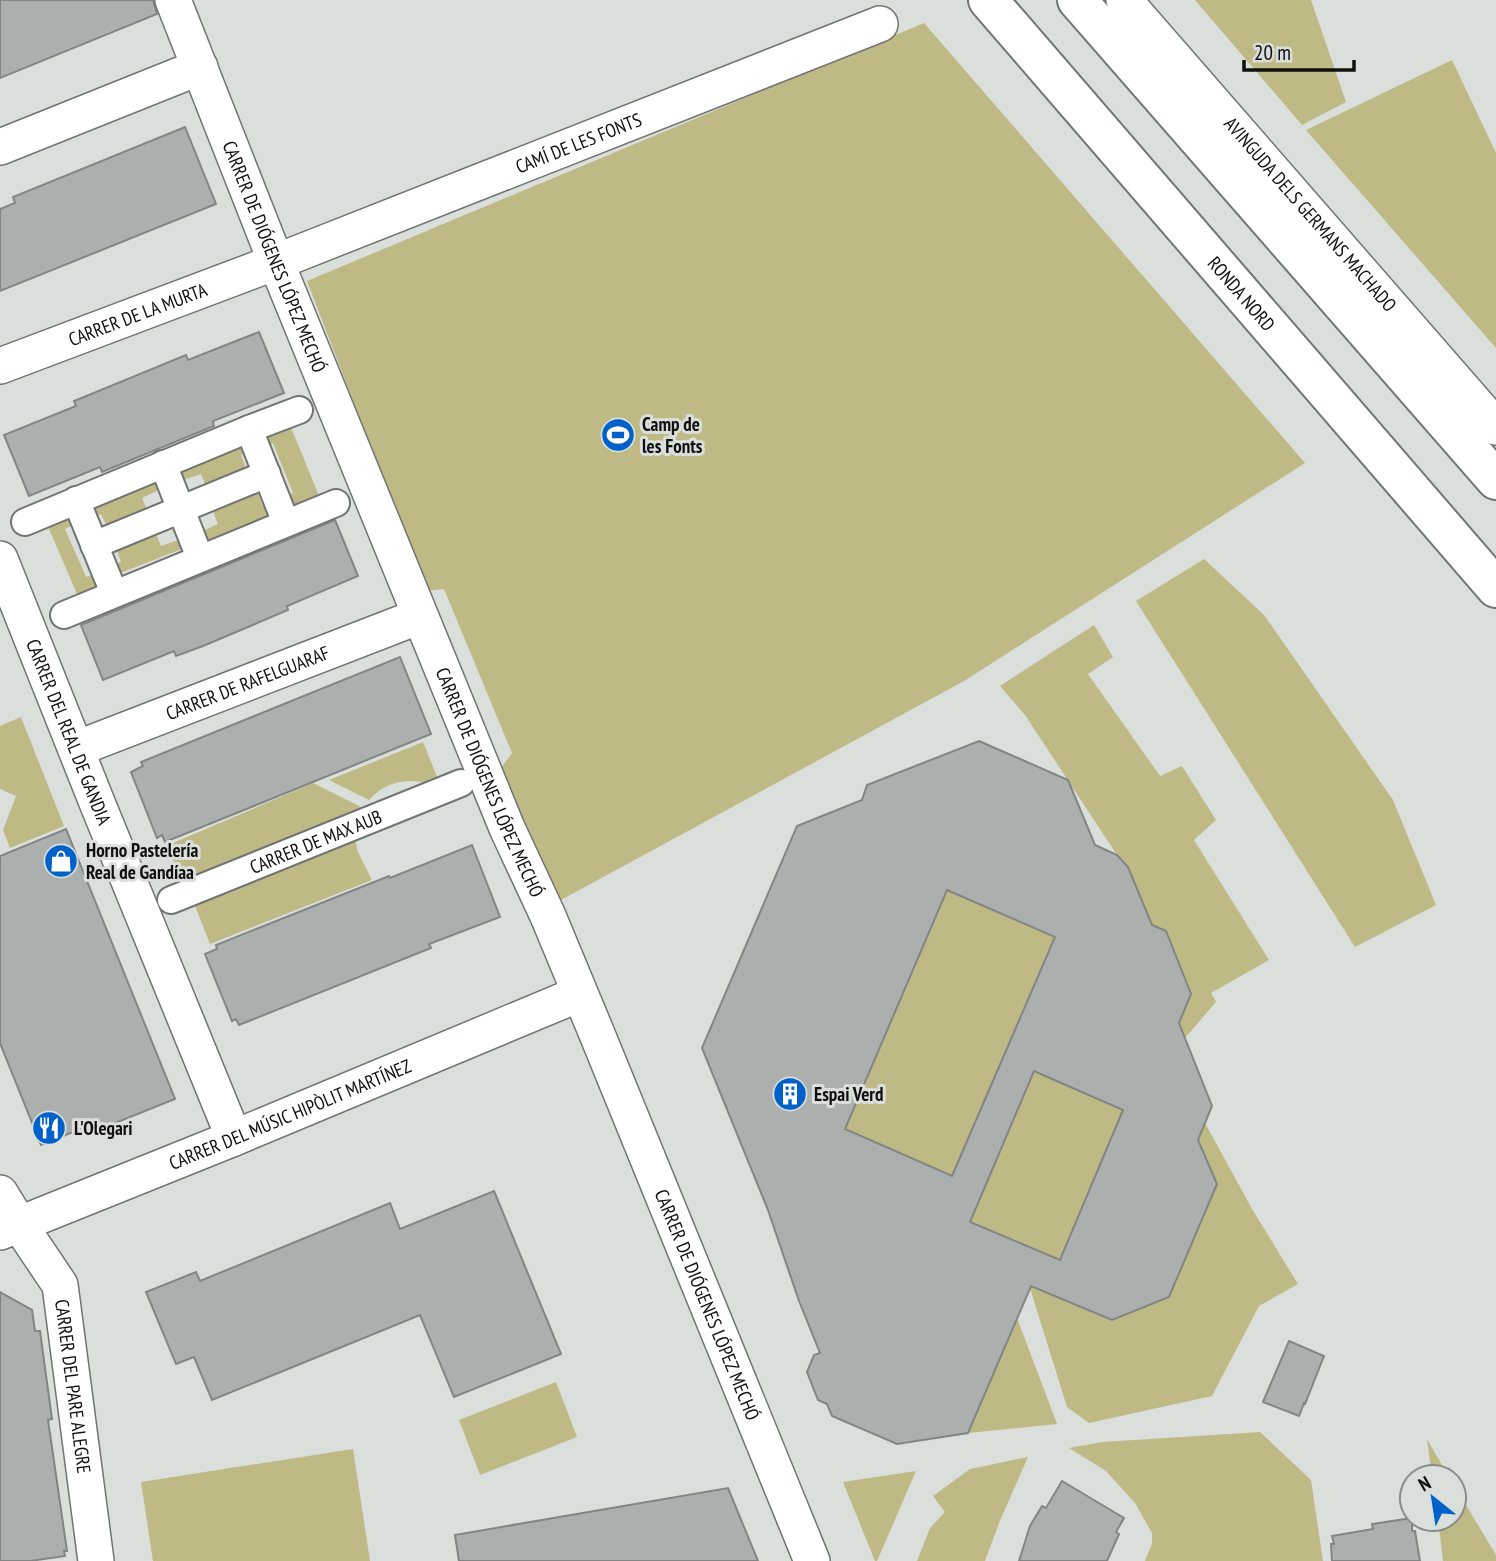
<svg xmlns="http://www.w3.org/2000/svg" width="1496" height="1561" font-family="'PT Sans Narrow',sans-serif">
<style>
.green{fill:#beb985}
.building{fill:#abb0ae;stroke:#818684;stroke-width:2;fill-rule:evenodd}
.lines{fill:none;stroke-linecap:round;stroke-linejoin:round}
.pedestrian-casing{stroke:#717572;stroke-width:30}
.minor-casing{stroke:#717572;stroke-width:38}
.primary-casing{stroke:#717572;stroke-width:42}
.pedestrian{stroke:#fff;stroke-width:26}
.minor{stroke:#fff;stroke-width:35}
.primary{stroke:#fff;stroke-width:38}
.labels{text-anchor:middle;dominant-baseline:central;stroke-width:6;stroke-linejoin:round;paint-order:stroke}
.street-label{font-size:19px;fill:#0f100f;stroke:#dbdfdb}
.poi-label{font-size:19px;font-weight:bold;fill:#0f100f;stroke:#dbdfdb;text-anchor:start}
</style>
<rect width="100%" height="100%" fill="#dbdfdb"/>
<g class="green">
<path d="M1195,0H1311L1346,102L1302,125Z"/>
<path d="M924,23L1305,463L964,681L548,907L499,771L512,753L444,589L426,591L307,281Z"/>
<path d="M1452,60L1496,153V348L1306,130Z"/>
<path d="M290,425L319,496L287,509L283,497L293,493L273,443L263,447L259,437Z"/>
<path d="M247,443L250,451L241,455L247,471L206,487L201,474L178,482L174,469Z"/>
<path d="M158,477L163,488L142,498L147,510L108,528L101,514L94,517L90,508Z"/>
<path d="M257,491L263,507L272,504L276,512L202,542L198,533L218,524L212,509Z"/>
<path d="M73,513L77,523L65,529L86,577L97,573L102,584L77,594L47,524Z"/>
<path d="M155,532L161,546L184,538L187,547L115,575L111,566L121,562L116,547Z"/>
<path d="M1204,559L1264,615L1393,800L1436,905L1355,947L1136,601Z"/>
<path d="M1094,625L1113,657L1088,674L1160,776L1182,766L1216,820L1194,840L1269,960L1211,993L1216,1002L1185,1038L1179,1023L1191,994L1166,931L1152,925L1128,867L1117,855L1025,715L1000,686Z"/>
<path d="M21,717L64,826L10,848L3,830L16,796L0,789V726Z"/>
<path d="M423,742L442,789C417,776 388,778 369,800L329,780Z"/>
<path d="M313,783L365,809L354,835L358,852L372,880L210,944L190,893L166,846Z"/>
<path d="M947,890L1055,937L952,1176L845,1130Z"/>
<path d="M1034,1071L1123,1110L1060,1260L970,1222Z"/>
<path d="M1205,1123L1252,1209L1298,1284L1259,1306L1212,1396L1089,1423L1067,1407L1029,1285L1112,1320L1169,1297L1217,1185L1198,1140Z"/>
<path d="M1017,1318L1057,1424L968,1433Z"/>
<path d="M556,1382L577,1437L480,1475L459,1420Z"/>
<path d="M1260,1432L1311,1480L1323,1561H1145L1152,1544V1533L1135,1503L1106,1471L1069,1448L1102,1442Z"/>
<path d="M1427,1439L1449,1477H1432Z"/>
<path d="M353,1449L370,1561H153L141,1482Z"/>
<path d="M1028,1457L999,1523L985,1561H917L930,1528L945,1512L933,1496L970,1469Z"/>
<path d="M916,1471L877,1561H875L843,1482Z"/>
<path d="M1454,1485L1496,1555V1561H1443L1438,1519H1454Z"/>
</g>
<g class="building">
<path d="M0,0H153L157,14L0,78Z"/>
<path d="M185,127L216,204L0,291V209L15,203L13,197Z"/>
<path d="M259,332L284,393L213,421L214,426L102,472L100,467L29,496L4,435L76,406L74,401L186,355L188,360Z"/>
<path d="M335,520L358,576L287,606L288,610L203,646L176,656L174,651L103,680L81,625Z"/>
<path d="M400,657L431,734L165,842L162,835L157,838L131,772L143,766L141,762Z"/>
<path d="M979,741L1068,780L1095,845L1117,855L1128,867L1152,925L1166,931L1191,994L1179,1023L1212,1106L1198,1140L1217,1184L1169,1297L1112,1320L1031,1286L968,1433L897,1444L832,1416L827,1404L818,1400L807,1372L814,1355L820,1353L799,1301L768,1210L702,1048L797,826L862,800L867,785ZM947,890L1055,937L952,1176L845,1129ZM1034,1071L1123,1110L1060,1260L970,1222Z"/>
<path d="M66,829L175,1099L98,1130L95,1123L41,1145L0,1043V856Z"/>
<path d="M472,845L500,917L429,944L431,948L239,1025L236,1019L232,1021L205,954L217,949L216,945L389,876L390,878Z"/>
<path d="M494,1191L561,1354L454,1397L420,1315L212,1400L194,1357L176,1364L146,1292L196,1272L200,1281L390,1203L400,1229Z"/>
<path d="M0,1292L32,1310L35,1331H40L52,1419L48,1420L67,1551H64L65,1556L30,1561H0Z"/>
<path d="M1289,1341L1324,1356L1305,1404L1304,1403L1299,1416L1263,1402Z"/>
<path d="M1062,1481L1124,1518L1116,1532L1119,1534L1107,1561H1019L1030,1526L1042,1506L1046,1508Z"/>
<path d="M728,1488L758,1561H459L455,1535Z"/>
<path d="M1412,1518V1531H1415L1420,1561H1332L1331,1544H1334L1332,1536L1373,1529L1372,1524Z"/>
</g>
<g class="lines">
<g class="pedestrian-casing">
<g id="pedestrian">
<path d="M249,429L286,523"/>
<path d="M163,464L200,558"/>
<path d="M76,500L114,593"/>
<path d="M25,522L249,429L299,410"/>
<path d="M94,545L267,474"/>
<path d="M64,615L336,503"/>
<path id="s1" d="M171,900L461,783"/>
</g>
</g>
<g class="minor-casing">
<g id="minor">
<path id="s2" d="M173,0L276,262L507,828L548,916L597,1034L812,1561"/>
<path id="s3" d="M1124,0L1496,427"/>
<path d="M0,147L200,67"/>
<path id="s4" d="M0,366L276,262L880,24"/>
<path id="s5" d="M0,559L98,805L234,1138"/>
<path id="s6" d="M76,749L420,616"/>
<path id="s7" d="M0,1193L19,1224L60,1285L96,1561"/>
<path id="s8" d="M0,1232L234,1138L579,994"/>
</g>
</g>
<g class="primary-casing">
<g id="primary">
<path id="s9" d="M988,0L1496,588"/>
<path d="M1077,0L1496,480"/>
</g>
</g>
<use href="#pedestrian" class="pedestrian"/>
<use href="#minor" class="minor"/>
<use href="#primary" class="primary"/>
</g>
<defs>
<g id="stadium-disc" transform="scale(1.75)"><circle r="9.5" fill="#0061ca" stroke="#dbdfdb"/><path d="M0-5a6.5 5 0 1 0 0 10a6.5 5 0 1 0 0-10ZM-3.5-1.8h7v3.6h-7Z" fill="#fff"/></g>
<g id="shop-disc" transform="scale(1.75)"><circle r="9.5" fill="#0061ca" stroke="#dbdfdb"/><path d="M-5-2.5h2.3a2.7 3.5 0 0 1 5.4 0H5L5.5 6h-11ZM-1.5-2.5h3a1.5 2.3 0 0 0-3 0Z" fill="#fff"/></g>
<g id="building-disc" transform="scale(1.75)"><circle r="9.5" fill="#0061ca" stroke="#dbdfdb"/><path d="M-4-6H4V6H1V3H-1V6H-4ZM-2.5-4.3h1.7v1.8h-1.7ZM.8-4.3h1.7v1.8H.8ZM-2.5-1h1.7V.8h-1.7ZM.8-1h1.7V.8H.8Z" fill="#fff"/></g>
<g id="restaurant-disc" transform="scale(1.75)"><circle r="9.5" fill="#0061ca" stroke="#dbdfdb"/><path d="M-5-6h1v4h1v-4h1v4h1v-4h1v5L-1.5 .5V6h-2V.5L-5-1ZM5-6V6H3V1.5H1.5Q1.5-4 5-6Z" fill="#fff"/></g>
</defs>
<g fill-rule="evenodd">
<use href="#stadium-disc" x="618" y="435"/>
<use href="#shop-disc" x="61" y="861"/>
<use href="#building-disc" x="790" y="1094"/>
<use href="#restaurant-disc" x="49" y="1128"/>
</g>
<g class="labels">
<g class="street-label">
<text stroke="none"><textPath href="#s4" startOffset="620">CAMÍ DE LES FONTS</textPath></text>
<text stroke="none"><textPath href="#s3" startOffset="284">AVINGUDA DELS GERMANS MACHADO</textPath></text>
<text stroke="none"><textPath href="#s2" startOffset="276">CARRER DE DIÓGENES LÓPEZ MECHÓ</textPath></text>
<text stroke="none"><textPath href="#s9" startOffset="388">RONDA NORD</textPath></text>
<text stroke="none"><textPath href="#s4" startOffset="147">CARRER DE LA MURTA</textPath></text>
<text stroke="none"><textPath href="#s6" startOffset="184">CARRER DE RAFELGUARAF</textPath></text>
<text stroke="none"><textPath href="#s5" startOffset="186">CARRER DEL REAL DE GANDIA</textPath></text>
<text stroke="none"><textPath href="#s2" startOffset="844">CARRER DE DIÓGENES LÓPEZ MECHÓ</textPath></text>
<text stroke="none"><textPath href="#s1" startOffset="156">CARRER DE MAX AUB</textPath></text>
<text stroke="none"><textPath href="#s8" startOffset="313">CARRER DEL MÚSIC HIPÒLIT MARTÍNEZ</textPath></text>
<text stroke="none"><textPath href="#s2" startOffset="1410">CARRER DE DIÓGENES LÓPEZ MECHÓ</textPath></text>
<text stroke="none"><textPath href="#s7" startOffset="212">CARRER DEL PARE ALEGRE</textPath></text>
</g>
<g class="poi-label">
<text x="642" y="424">Camp de<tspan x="642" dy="22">les Fonts</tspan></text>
<text x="86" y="850">Horno Pastelería<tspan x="86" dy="22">Real de Gandíaa</tspan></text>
<text x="814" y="1094">Espai Verd</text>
<text x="74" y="1128">L'Olegari</text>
</g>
</g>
<g transform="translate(1433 1498) rotate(330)"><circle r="33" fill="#dbdfdb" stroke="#898c89" stroke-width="2"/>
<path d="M0-5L12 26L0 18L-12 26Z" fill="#0061ca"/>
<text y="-10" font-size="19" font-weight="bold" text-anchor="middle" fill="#0f100f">N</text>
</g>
<path d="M1244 60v10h110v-10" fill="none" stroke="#0f100f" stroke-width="3.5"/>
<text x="1254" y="60" font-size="21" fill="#0f100f" stroke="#dbdfdb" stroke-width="5" paint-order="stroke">20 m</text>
</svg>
